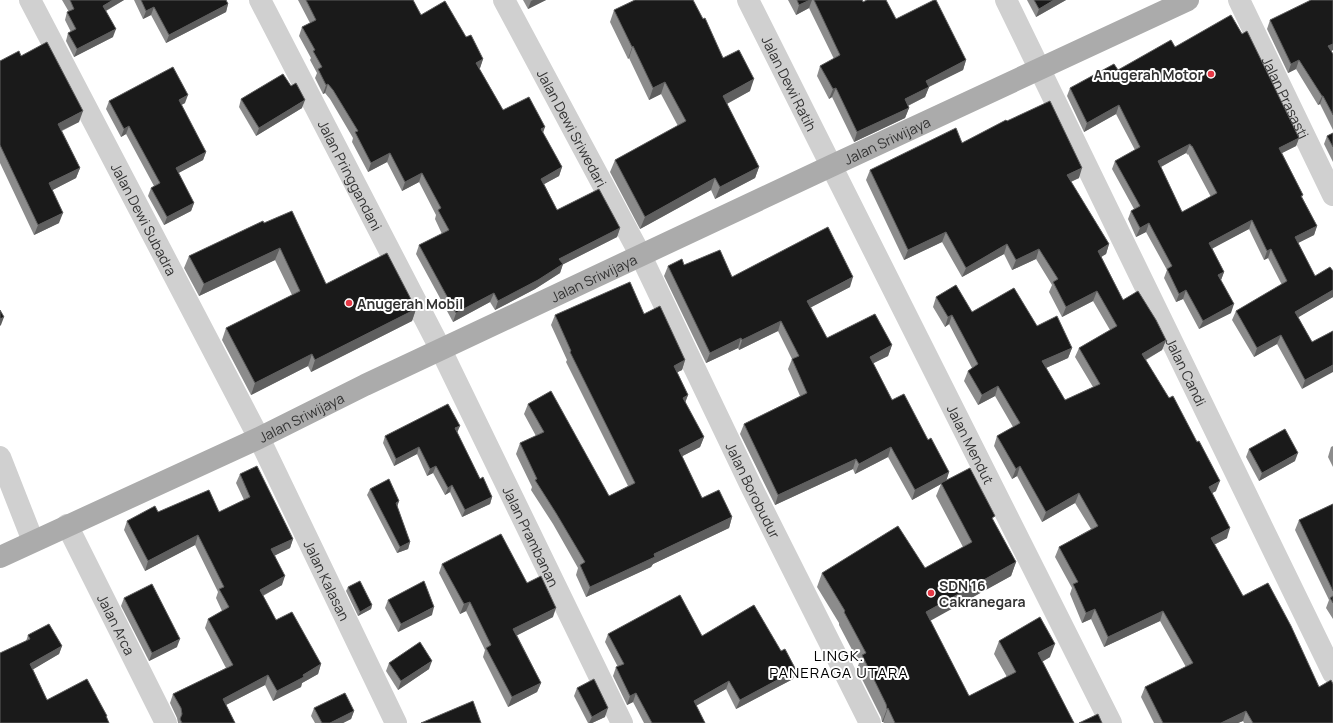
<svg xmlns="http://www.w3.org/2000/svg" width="1333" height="723" font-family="Manrope,sans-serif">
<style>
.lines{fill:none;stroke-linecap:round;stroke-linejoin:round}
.minor{stroke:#d0d0d0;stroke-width:22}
.primary{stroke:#ababab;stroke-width:22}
.wall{fill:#8c8c8c;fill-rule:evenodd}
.shaded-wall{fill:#5f5f5f}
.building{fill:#1a1a1a;stroke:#5f5f5f;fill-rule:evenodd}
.poi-dot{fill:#e63946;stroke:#fff;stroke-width:1.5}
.labels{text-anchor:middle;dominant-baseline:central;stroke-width:4;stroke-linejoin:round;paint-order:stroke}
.poi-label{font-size:14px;font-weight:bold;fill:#333;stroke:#fff;text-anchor:start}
.street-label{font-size:14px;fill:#333;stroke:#fff}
.neighbourhood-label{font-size:15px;letter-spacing:1px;fill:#000;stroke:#fff}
</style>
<rect width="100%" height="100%" fill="#fff"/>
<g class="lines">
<g class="minor">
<path id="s1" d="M30,0L259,438L396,723"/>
<path id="s2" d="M260,0L441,350L622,723"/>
<path id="s3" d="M504,0L641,256L750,484L870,723"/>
<path id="s4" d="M748,0L1111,723"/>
<path id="s5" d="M1006,0L1333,673"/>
<path id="s6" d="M1239,0L1333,195"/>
<path d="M0,457L33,541"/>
<path id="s7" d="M67,525L166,723"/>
</g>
<path class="primary" id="s8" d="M0,557L259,438L365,385L831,166L1188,0"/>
</g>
<g class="wall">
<path d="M62,0H124L106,11L113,37L74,57L66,41L68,33L71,32L65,20L67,12H69Z"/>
<path d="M134,0H226L228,4L226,12L166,43L151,15L143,19Z"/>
<path d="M298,0H413L421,15L466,37L483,59L480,68H479L503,110L543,133L562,167L559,176L544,184L557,210L620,228L617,237L563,264L560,273L535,289L495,310L490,302L453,322L416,254L419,245L442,234L435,219L436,215L419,182L402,191L387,162L368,172L352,142L353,138L330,99L325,93L323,94L315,78L317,73L310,60L311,58L299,36L302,27L310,23Z"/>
<path d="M523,0H546L528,9Z"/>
<path d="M788,0H862L863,2L896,19L966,60L963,70L929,87L925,97L908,106L909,108L905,118L854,142L832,97L829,99L817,76L820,66L834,59L809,8L796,15Z"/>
<path d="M1027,0H1066L1036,17Z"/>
<path d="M1333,0V50L1331,51L1333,54V130L1320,104L1318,105L1296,69L1288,73L1267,29L1270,20Z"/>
<path d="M614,10L703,19L723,58L750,91L727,104L759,167L755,178L715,199L711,190L640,229L610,172L615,160L678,126L661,94L649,100L629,58L628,59L610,22Z"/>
<path d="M1175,47L1299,138L1296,146L1282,153L1303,195L1302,197L1317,226L1314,235L1298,243L1315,276L1333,271V297L1298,317L1312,342L1333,331L1302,389L1277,344L1254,357L1232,320L1236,311L1282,285L1268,258L1264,260L1249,229L1212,248L1224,272L1221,280L1231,313L1199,329L1183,299L1176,302L1164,278L1167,270L1146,232L1136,237L1128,219L1131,211L1134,209L1112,169L1115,161L1135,150L1116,114L1084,132L1067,96L1070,88L1118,70ZM1186,153L1188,155V154L1211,197L1182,212L1161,167Z"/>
<path d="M21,56L79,122L62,131L80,168L76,178L52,190L59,223L34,235L0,163V61Z"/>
<path d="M241,99L302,108L256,136L239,107Z"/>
<path d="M109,101L185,103L181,105L206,152L203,160L178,173L194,203L191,211L164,225L148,196L151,188L154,186L126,134L121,137L106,109Z"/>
<path d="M1007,121L1079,178L1071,182L1109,244L1106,254L1101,256L1123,300L1166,340L1162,350L1146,360L1216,491L1212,493L1227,538L1214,545L1243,596L1333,723H1244L1243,721L1238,723H1154L1141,697L1145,687L1186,667L1160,621L1104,647L1091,619L1082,623L1070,594L1072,588L1055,557L1059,547L1091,529L1075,503L1042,522L1017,476L1012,479L994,446L997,436L1013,427L995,396L978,405L964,381L968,371L972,368L949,324L945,327L933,307L936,297L972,312L1037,326L1072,348L1068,358L1046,368L1065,400L1093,387L1075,357L1079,348L1110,330L1093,301L1062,317L1049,292L1052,285L1036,259L1012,270L1004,254L962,277L942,242L904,260L866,180L870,170L962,143Z"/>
<path d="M1333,133V162L1324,144L1327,136Z"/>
<path d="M264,223L326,284L416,309L412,321L311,372L308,366L251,395L222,340L226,328L292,295L275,260L199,296L184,268L189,256Z"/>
<path d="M684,265L732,277L850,287L811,307L827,338L892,345L888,356L873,363L892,400L928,440L949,472L946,480L993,520L1016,562L1011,576L930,620L969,696L1007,677L994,654L999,641L1050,657L1042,662L1074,723H884L883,722H882L881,717L857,669L859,663L839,625V623L817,587L822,573L925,568L963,547L936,496L941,484L912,500L888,457L855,474L853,469L775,505L740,434L744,424L800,396L788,369L792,359L778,331L739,350L738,348L706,363L664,276L668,266Z"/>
<path d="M644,314L685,360L682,370L677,372L688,395L685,403L704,437L700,447L682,456L702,498L732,517L729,528L653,564L651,567L586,597L576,575L578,568L553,524L531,490L532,487L516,454L520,443L536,436L524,414L528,404L609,496L628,486L566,362L567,360L551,325L555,315Z"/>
<path d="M457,432L480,479L492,497L490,504L462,517L450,492L445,495L433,473L427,476L417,454L394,466L383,443L385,436Z"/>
<path d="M1333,446V467L1328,457L1331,447Z"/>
<path d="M1249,449L1295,461L1259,481L1246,457Z"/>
<path d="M240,474L293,539L290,548L275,555L282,585L263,596L276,620L321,664L318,674L302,683L301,687L273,701L265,685L226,705L235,723H178L177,718L170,703L173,694L226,668L205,628L208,619L222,611L216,598L218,592L195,545L145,571L124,530L127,521L158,512H219L244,500L236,483Z"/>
<path d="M370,489L399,501L397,506L410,542L408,549L397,553L367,495Z"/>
<path d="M1333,504V619L1326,608L1329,600L1295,530L1299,520Z"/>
<path d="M442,564L527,583L553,617L517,635L541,683L537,692L508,707L483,657L485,650L466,611L460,614L439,573Z"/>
<path d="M348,587L372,605L371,609L358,616L346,591Z"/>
<path d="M124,598L177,647L149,661L121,606Z"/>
<path d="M388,600L432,615L398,632L385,608Z"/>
<path d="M608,634L702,636L793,679L736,709L726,689L696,706L705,723H644L633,702L627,705L613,676L616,667H618L605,642Z"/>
<path d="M28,635L62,646L59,654L33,669L47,700L107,716L106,717L0,723Z"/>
<path d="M389,663L429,669L398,690L386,671Z"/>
<path d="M577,688L605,717L592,723H588L574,696Z"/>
<path d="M314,708L354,711L351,719L343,723H315L311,716Z"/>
</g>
<g class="shaded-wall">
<path d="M113,0H124L100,14L103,6Z"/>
<path d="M533,0H546L528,9L531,1Z"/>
<path d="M810,0H812L809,8L796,15L799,5Z"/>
<path d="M1054,0H1066L1036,17L1039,9Z"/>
<path d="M228,4L226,12L166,43L169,35Z"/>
<path d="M154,7L151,15L143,19L146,11Z"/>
<path d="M116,29L113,37L74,57L77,49Z"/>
<path d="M1333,44V50L1325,55L1328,46Z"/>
<path d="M633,46L629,58L628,59L632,47Z"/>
<path d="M483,59L480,68L473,72L476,63Z"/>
<path d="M966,60L963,70L922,90L926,81Z"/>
<path d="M1299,60L1296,69L1288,73L1291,64Z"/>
<path d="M754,79L750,91L719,108L723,96Z"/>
<path d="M665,82L661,94L649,100L653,88Z"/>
<path d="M328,84L325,93L323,94L326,85Z"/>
<path d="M929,87L925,97L901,109L905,99Z"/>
<path d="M836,88L832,97L829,99L833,89Z"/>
<path d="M188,95L185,103L176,108L179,100Z"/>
<path d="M1322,96H1323L1320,104L1318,105Z"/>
<path d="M305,100L302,108L256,136L259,128Z"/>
<path d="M1119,105L1116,114L1084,132L1087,123Z"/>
<path d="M909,108L905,118L854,142L857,132Z"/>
<path d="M83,111L79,122L54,134L58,124Z"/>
<path d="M129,126L126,134L121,137L124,129Z"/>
<path d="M545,127L542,136L541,129Z"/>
<path d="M1299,138L1296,146L1276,156L1279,148Z"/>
<path d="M1190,144L1186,153L1155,170L1158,161Z"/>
<path d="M206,152L203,160L173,176L176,168Z"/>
<path d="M390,153L387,162L368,172L371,163Z"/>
<path d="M562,167L559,176L537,188L541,179Z"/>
<path d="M759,167L755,178L715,199L720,187Z"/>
<path d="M80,168L76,178L45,194L49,183Z"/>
<path d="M1082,168L1079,178L1063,185L1067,175Z"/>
<path d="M422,173L419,182L402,191L405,182Z"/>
<path d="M715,178L711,190L640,229L645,217Z"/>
<path d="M194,203L191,211L164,225L167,217Z"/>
<path d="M63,213L59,223L34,235L38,225Z"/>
<path d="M1252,220L1249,229L1206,252L1209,243Z"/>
<path d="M1149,223L1146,232L1136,237L1140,228Z"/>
<path d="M1317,226L1314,235L1292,246L1295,237Z"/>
<path d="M620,228L617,237L556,268L559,259Z"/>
<path d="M946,232L942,242L904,260L908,250Z"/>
<path d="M1007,244L1004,254L962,277L966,268Z"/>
<path d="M1109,244L1106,254L1095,261L1098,251Z"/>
<path d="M280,248L275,260L199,296L204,284Z"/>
<path d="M1039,249L1036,259L1012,270L1016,260Z"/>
<path d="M1271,249L1268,258L1264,260L1267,251Z"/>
<path d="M563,264L560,273L535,289L495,310L498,301Z"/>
<path d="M1224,272L1221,280L1218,275Z"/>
<path d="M853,277L850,287L804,311L807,301Z"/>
<path d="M1186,290L1183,299L1176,302L1179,294Z"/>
<path d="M1333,290V297L1292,321L1295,312Z"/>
<path d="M1097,291L1093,301L1062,317L1066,307Z"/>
<path d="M494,293L490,302L453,322L456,313Z"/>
<path d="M1234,304L1231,313L1199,329L1203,321Z"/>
<path d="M416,309L412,321L311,372L315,360Z"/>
<path d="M952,315L949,324L945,327L948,317Z"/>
<path d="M4,317L1,325L0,326V319Z"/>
<path d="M781,321L778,331L739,350L742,340Z"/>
<path d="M1281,335L1277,344L1254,357L1257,348Z"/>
<path d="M741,338L738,348L706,363L710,353Z"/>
<path d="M1166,340L1162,350L1138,364L1142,354Z"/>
<path d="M892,345L888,356L866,367L870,357Z"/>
<path d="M1072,348L1068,358L1039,371L1042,361Z"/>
<path d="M312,354L308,366L251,395L255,383Z"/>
<path d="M685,360L682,370L670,376L674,366Z"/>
<path d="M1333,365V372L1302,389L1305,380Z"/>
<path d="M998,386L995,396L978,405L982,395Z"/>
<path d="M688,395L684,405L683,398Z"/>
<path d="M460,426L457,433L455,428Z"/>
<path d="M704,437L700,447L675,460L679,450Z"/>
<path d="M419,447L417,454L394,466L396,459Z"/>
<path d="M891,447L888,457L855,474L859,464Z"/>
<path d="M1298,453L1295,461L1259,481L1262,473Z"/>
<path d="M856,459L853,469L775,505L778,495Z"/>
<path d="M436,466L433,473L427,476L430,469Z"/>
<path d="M1020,466L1017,476L1012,479L1016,469Z"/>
<path d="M949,472L946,482L941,483V484L912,500L915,490Z"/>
<path d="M1220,481L1216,491L1205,497L1209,487Z"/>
<path d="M452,485L450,492L445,495L448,488Z"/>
<path d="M1079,493L1075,503L1042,522L1046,512Z"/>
<path d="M492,497L490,504L462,517L465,510Z"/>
<path d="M399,501L397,507L396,503Z"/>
<path d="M732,517L729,528L653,564L651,567L586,597L590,587L654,554Z"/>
<path d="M1230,528L1227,538L1207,548L1211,538Z"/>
<path d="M198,535L195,545L145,571L148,561Z"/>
<path d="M293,539L290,548L268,559L271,549Z"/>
<path d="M410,542L408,549L397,553L400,547Z"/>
<path d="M1016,562L1011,576L921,626L926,612Z"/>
<path d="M285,576L282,585L256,599L260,590Z"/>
<path d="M470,602L466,611L460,614L464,604Z"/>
<path d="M372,605L371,609L358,616L360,612Z"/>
<path d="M434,607L432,615L398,632L401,624Z"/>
<path d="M556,608L553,617L510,639L513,629Z"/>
<path d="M1095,609L1091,619L1082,623L1086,613Z"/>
<path d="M1163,611L1160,621L1104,647L1108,637Z"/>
<path d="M180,639L177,647L149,661L152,653Z"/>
<path d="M1055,644L1050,657L1033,667L1038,653Z"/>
<path d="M62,646L59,654L27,673L30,664Z"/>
<path d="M432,661L429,669L398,690L401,681Z"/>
<path d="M321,664L318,674L302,683L301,687L273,701L277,691Z"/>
<path d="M796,670L793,679L736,709L740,700Z"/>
<path d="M268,675L265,685L220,708L223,699Z"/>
<path d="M729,681L726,689L690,709L694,701Z"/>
<path d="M541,683L537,692L508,707L512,697Z"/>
<path d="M636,693L633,702L627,705L630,696Z"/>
<path d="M608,708L605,717L592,723H589L592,717Z"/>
<path d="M888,708L883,722H882L887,709Z"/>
<path d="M354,711L351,719L343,723H330Z"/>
<path d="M1246,711L1243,721L1238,723H1221Z"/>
</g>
<g class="building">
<path d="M70,0H113L103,6L116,29L77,49L68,33L76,29L67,12L74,9Z"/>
<path d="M141,0H226L228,4L169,35L154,7L146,11Z"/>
<path d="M306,0H413L421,15L445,1L466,37L471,35L483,59L476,63L503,110L529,97L545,127L541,129L562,167L541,179L557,210L599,189L620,228L559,259L563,264L538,280L498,301L494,293L456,313L419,245L449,230L438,210L441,208L422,173L405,182L390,153L371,163L355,132L358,131L333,90L328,84L326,85L318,69L322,67L313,51L315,50L302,27L316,20Z"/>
<path d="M635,0H693L703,19L705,18L723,58L739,50L754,79L723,96L759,167L720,187L715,178L645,217L615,160L686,121L665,82L653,88L633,46L632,47L614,10Z"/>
<path d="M797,0H810L799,5Z"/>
<path d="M814,0H862L863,2L867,0H886L896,19L934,0H936L966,60L926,81L929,87L905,99L909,108L857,132L836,88L833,89L820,66L840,55Z"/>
<path d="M1034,0H1054L1039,9Z"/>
<path d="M1311,0H1333V44L1328,46L1333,54V115L1323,96H1322L1299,60L1291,64L1270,20Z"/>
<path d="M1231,15L1242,34L1247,31L1299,138L1279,148L1303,195L1301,196L1317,226L1295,237L1315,276L1330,267L1333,271V290L1295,312L1312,342L1333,331V365L1305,380L1281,335L1257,348L1236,311L1287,281L1271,249L1267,251L1252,220L1209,243L1224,272L1218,275L1234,304L1203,321L1186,290L1179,294L1167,269L1172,266L1149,223L1140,228L1131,211L1140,206L1115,161L1140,147L1119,105L1087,123L1070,88L1114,64L1118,70L1171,40L1175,47ZM1190,144L1191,146H1192L1217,193L1182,212L1158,161Z"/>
<path d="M47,42L83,111L58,124L80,168L49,183L63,213L38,225L0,145V61L19,51L21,56Z"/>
<path d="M173,67L188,95L179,100L206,152L176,168L194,203L167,217L151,188L160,183L129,126L124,129L109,101Z"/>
<path d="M283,74L291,86L296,83L305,100L259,128L241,99Z"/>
<path d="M1050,101L1082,168L1067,175L1109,244L1098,251L1123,300L1138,291L1156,320L1166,340L1142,354L1169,398L1173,396L1197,442L1199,441L1220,481L1209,487L1230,528L1211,538L1243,596L1268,583L1291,626L1319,687L1331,680L1333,684V723H1253L1246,711L1221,723H1163L1145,687L1193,663L1163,611L1108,637L1095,609L1086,613L1073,584L1078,582L1059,547L1098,526L1079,493L1046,512L1020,466L1016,469L997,436L1020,423L998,386L982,395L968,371L978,364L952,315L948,317L936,297L956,285L972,312L1014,288L1037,326L1057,316L1072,348L1042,361L1065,400L1100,384L1079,348L1117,326L1097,291L1066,307L1053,282L1058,279L1039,249L1016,260L1007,244L966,268L946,232L908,250L870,170L956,128L962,143L1006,120L1007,121Z"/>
<path d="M1333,133V147L1327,136Z"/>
<path d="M292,211L326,284L387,253L416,309L315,360L312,354L255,383L226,328L300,291L280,248L204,284L189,256L263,221L264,223Z"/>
<path d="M828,227L853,277L807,301L827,338L875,314L892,345L870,357L892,400L904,394L928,440L931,438L949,472L915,490L891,447L859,464L856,459L778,495L744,424L807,393L792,359L799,356L781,321L742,340L741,338L710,353L668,266L682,259L684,265L720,250L732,277Z"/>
<path d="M630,282L644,314L660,306L685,360L674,366L688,395L683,398L704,437L679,450L702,498L719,490L732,517L654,554L655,557L590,587L580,565L585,562L556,513L535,480L537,479L520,443L544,432L528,404L551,391L609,496L635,483L570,352L571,351L555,315Z"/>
<path d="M0,310L4,317L0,319Z"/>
<path d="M448,404L460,426L455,428L480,479L483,477L492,497L465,510L452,485L448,488L436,466L430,469L419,447L396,459L385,436Z"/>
<path d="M1285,429L1298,453L1262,473L1249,449Z"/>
<path d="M257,466L293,539L271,549L285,576L260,590L276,620L292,612L321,664L303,675L304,677L277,691L268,675L223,699L235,723H182L180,719L182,714L181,708L173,694L233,665L208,619L229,607L219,589L224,587L198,535L148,561L127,521L155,506L158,512L209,490L219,512L250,497L240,474Z"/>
<path d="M970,468L995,516L992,518L1016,562L926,612L969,696L1016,672L999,641L1040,617L1055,644L1038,653L1074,723H895L888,708L887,709L886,704L862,655L866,653L844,612L845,611L822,573L898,526L925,568L972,542L941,483Z"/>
<path d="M389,479L399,501L396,503L410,542L400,547L370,489Z"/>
<path d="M1333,504V591L1299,520Z"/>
<path d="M501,534L527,583L541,576L556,608L513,629L541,683L512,697L486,648L491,645L470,602L464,604L442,564Z"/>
<path d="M360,581L372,605L360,612L348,587Z"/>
<path d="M424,581L434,607L401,624L388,600Z"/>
<path d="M152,584L180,639L152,653L124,598Z"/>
<path d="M680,595L702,636L754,605L781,651L785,649L796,670L740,700L729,681L694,701L705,723H652L636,693L630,696L616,667L624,664L608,634Z"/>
<path d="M1333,596V603L1330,598Z"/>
<path d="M49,624L62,646L30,664L47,700L87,679L107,716H106L109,723H0V653L30,639L28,635Z"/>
<path d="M420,642L432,661L401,681L389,663Z"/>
<path d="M594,679L608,708L592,717L577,688Z"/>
<path d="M345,693L354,711L330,723H322L314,708Z"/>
<path d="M473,701L481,723H421Z"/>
<path d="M1098,714L1102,723H1079Z"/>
</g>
<g class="poi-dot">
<circle cx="1211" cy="74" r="4"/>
<circle cx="349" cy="303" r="4"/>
<circle cx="931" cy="593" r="4"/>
</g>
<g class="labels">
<g class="poi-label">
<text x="1203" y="74" text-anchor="end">Anugerah Motor</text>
<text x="357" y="303">Anugerah Mobil</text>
<text x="939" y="585">SDN 16<tspan x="939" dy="16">Cakranegara</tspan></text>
</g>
<g class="street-label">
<text stroke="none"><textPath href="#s4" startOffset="93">Jalan Dewi Ratih</textPath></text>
<text stroke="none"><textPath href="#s6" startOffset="108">Jalan Prasasti</textPath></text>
<text stroke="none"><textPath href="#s3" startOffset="145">Jalan Dewi Sriwedari</textPath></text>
<text stroke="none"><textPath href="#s8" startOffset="980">Jalan Sriwijaya</textPath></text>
<text stroke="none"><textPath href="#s2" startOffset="197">Jalan Pringgandani</textPath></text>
<text stroke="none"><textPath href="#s1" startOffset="247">Jalan Dewi Subadra</textPath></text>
<text stroke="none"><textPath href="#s8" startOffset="656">Jalan Sriwijaya</textPath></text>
<text stroke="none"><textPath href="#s5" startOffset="413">Jalan Candi</textPath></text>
<text stroke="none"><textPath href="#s8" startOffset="332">Jalan Sriwijaya</textPath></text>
<text stroke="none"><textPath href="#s4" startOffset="497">Jalan Mendut</textPath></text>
<text stroke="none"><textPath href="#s3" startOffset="550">Jalan Borobudur</textPath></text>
<text stroke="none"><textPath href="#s2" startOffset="601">Jalan Prambanan</textPath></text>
<text stroke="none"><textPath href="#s1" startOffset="652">Jalan Kalasan</textPath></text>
<text stroke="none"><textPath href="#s7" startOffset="111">Jalan Arca</textPath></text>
</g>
<g class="neighbourhood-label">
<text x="839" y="655">LINGK.<tspan x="839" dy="17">PANERAGA UTARA</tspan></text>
</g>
</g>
</svg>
